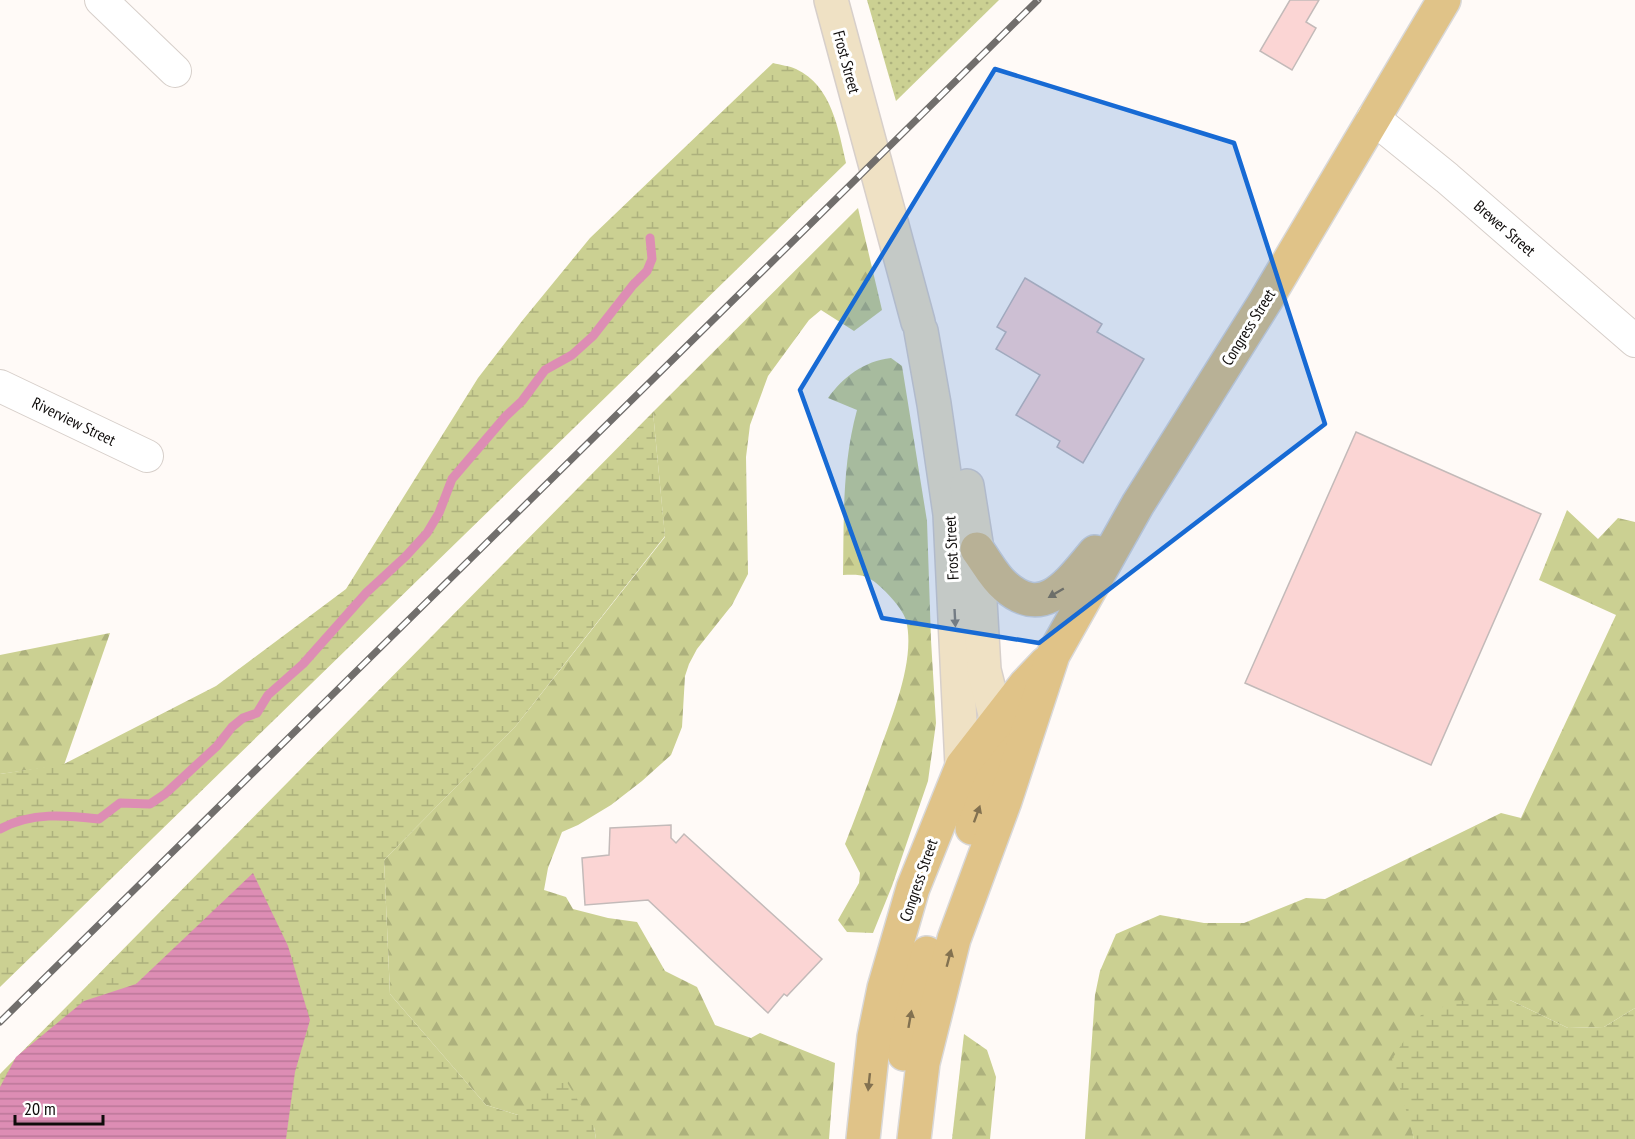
<svg xmlns="http://www.w3.org/2000/svg" width="1635" height="1139" font-family="'PT Sans Narrow',sans-serif">
<style>
.grass{fill:url(#grass-dots)}
.forest{fill:url(#forest-firs)}
.wetland{fill:url(#wetland-marsh)}
.water{fill:url(#water-rules)}
.lines{fill:none;stroke-linecap:round;stroke-linejoin:round}
.stream{stroke:#dd8db4;stroke-width:9}
.building{fill:#fbd5d4;stroke:#c3bab9;stroke-width:1.5}
.street-casing{stroke:#d7cfca;stroke-width:34}
.secondary-casing{stroke:#d7cfca;stroke-width:36}
.primary-casing{stroke:#d9d8d8;stroke-width:36}
.street{stroke:#fff;stroke-width:32}
.secondary{stroke:#efe1c4;stroke-width:33}
.primary{stroke:#e0c388;stroke-width:33}
.rail-casing{stroke:#716e6c;stroke-width:7}
.rail{stroke:#fff;stroke-width:4.5;stroke-dasharray:14;stroke-linecap:butt}
.oneway{fill:#827150}
.oneway2{fill:#8a8171}
.marked{fill:#176ad4;fill-opacity:0.2;stroke:#176ad4;stroke-width:4.5;stroke-linejoin:round}
.labels{text-anchor:middle;dominant-baseline:central;stroke-width:6;stroke-linejoin:round;paint-order:stroke}
.street-label{font-size:16px;fill:#0f0c0b;stroke:#fff}
</style>
<defs>
<pattern id="grass-dots" width="8" height="8" patternUnits="userSpaceOnUse" patternTransform="scale(1.5)"><rect width="8" height="8" fill="#cbd092"/><path d="M2 2h.1M6 6h.1" fill="none" stroke="#adb17d" stroke-width="1.8" stroke-linecap="round"/></pattern>
<pattern id="forest-firs" width="22" height="20" patternUnits="userSpaceOnUse" patternTransform="scale(1.5)"><rect width="22" height="20" fill="#cbd092"/><path d="M5 1l3.5 6h-7zM16 11l3.5 6h-7z" fill="#adb17d"/></pattern>
<pattern id="wetland-marsh" width="20" height="14" patternUnits="userSpaceOnUse" patternTransform="scale(1.5)"><rect width="20" height="14" fill="#cbd092"/><path d="M1 5h8M5 5V1M11 12h8M15 12V8" fill="none" stroke="#adb17d"/></pattern>
<pattern id="water-rules" width="6" height="5" patternUnits="userSpaceOnUse" patternTransform="scale(1.5)"><rect width="6" height="5" fill="#dd8db4"/><path d="M0 2.5h6" fill="none" stroke="#bc7899"/></pattern>
</defs>
<rect width="100%" height="100%" fill="#fffaf7"/>
<path class="grass" d="M867,0H999L896,101Z"/>
<g class="forest">
<path d="M858,208L882,310L854,331L821,310L809,320L768,376L750,425L746,457L748,574L732,605L697,649L689,664L685,676L682,727L671,755L642,781L611,805L578,825L562,832L548,868L544,890L566,897L573,909L608,918L637,922L665,971L697,987L715,1025L751,1038L760,1033L835,1063L829,1139H596L594,1127L518,1115L486,1105L390,994L384,860L515,727L665,537L653,412Z"/>
<path d="M891,358L902,366L927,521L931,640L936,723L928,781L892,886L873,933L847,932L838,920L859,883L860,873L845,844C857,814 868,783 879,753C892,715 916,660 906,620C902,607 878,581 866,577C859,574 850,575 843,575C844,518 842,465 857,410L828,398C843,377 864,361 891,358Z"/>
<path d="M1567,510L1598,539L1618,518L1635,522V1008L1604,1027L1568,1028L1510,1000L1412,1130L1414,1139H1085L1095,995L1100,971L1116,934L1160,915L1204,923H1244L1306,898L1325,899L1501,813L1521,818L1616,615L1539,580Z"/>
<path d="M110,633L64,765L0,774V655Z"/>
<path d="M964,1034L987,1050L996,1077L990,1139H952Z"/>
</g>
<g class="wetland">
<path d="M773,63C780,65 790,66 796,69C832,86 838,129 846,163L0,987V774L64,764L216,686L346,589L478,378L522,321L590,238Z"/>
<path d="M653,412L665,536L515,727L384,860L390,994L486,1105L518,1115L565,1079L594,1127L596,1139H0V1074Z"/>
<path d="M1510,1000L1568,1028L1604,1027L1635,1008V1139H1414L1392,1059L1421,1015L1459,1001Z"/>
</g>
<path class="water" d="M253,873L288,946L310,1020L295,1072L286,1139H0V1087L16,1057L84,1001L136,984Z"/>
<g class="lines">
<path class="stream" d="M0,829C31,812 65,815 99,819L120,803L150,804L165,794L217,746L232,727L243,718L257,713L268,695L303,664L367,592L406,556L427,533L439,513L452,479L505,417L522,401L545,370L572,355L593,336L633,285L647,271L652,259L650,238"/>
</g>
<g class="building">
<path d="M1290,0H1319L1306,22L1316,28L1292,70L1260,51Z"/>
<path d="M1025,278L1102,324L1097,332L1144,359L1083,463L1057,447L1060,441L1016,415L1040,375L996,349L1006,332L997,327Z"/>
<path d="M1356,432L1541,514L1431,765L1245,683Z"/>
<path d="M671,825V838L676,843L684,834L822,959L787,996L784,994L768,1013L648,900L585,905L582,858L609,855L610,828Z"/>
</g>
<g class="lines">
<g class="street-casing">
<g id="street">
<path d="M101,0L175,71"/>
<path d="M1373,118L1447,178L1635,341"/>
<path d="M0,386L147,456"/>
</g>
</g>
<g class="secondary-casing">
<g id="secondary">
<path d="M831,0L918,322"/>
<path d="M921,331L934,404L950,514L962,766"/>
<path d="M967,486L977,549L984,670L997,722"/>
</g>
</g>
<g class="primary-casing">
<g id="primary">
<path d="M977,549C986,561 994,577 1005,586C1045,621 1070,581 1095,552"/>
<path d="M972,828L985,792L996,727"/>
<path d="M904,1054L913,1002L927,953"/>
<path d="M863,1139L874,1037L884,988L913,888L962,766L1025,685L1046,663"/>
<path d="M914,1139L923,1063L954,939L1005,801L1053,655L1138,504L1266,300L1444,0"/>
</g>
</g>
<use href="#street" class="street"/>
<use href="#secondary" class="secondary"/>
<use href="#primary" class="primary"/>
<g class="rail-casing">
<path id="rail" d="M0,1022L1038,0"/>
</g>
<use href="#rail" class="rail"/>
</g>
<defs><path id="oneway-solid" d="M-6-.8H1V-3.2L6.5 0L1 3.2V.8H-6Z" transform="scale(1.5)"/></defs>
<g class="oneway">
<use href="#oneway-solid" transform="translate(1056 593) rotate(150)"/>
<use href="#oneway-solid" transform="translate(977 814) rotate(-70)"/>
<use href="#oneway-solid" transform="translate(949 958) rotate(-75)"/>
<use href="#oneway-solid" transform="translate(910 1019) rotate(-80)"/>
<use href="#oneway-solid" transform="translate(869 1082) rotate(96)"/>
</g>
<use class="oneway2" href="#oneway-solid" transform="translate(955 618) rotate(87)"/>
<path class="marked" d="M995,69L1234,143L1325,424L1039,643L882,618L800,390Z"/>
<g class="labels">
<g class="street-label">
<text transform="translate(847 62) rotate(75)">Frost Street</text>
<text transform="translate(1505 228) rotate(41)">Brewer Street</text>
<text transform="translate(1248 327) rotate(-58)">Congress Street</text>
<text transform="translate(74 421) rotate(26)">Riverview Street</text>
<text transform="translate(951 548) rotate(-93)">Frost Street</text>
<text transform="translate(918 880) rotate(-71)">Congress Street</text>
</g>
</g>
<path d="M15 1115v9h88v-9" fill="none" stroke="#0f0c0b" stroke-width="3"/>
<text x="24" y="1115" font-size="18" fill="#0f0c0b" stroke="#ffffff" stroke-width="4.5" paint-order="stroke">20 m</text>
</svg>
